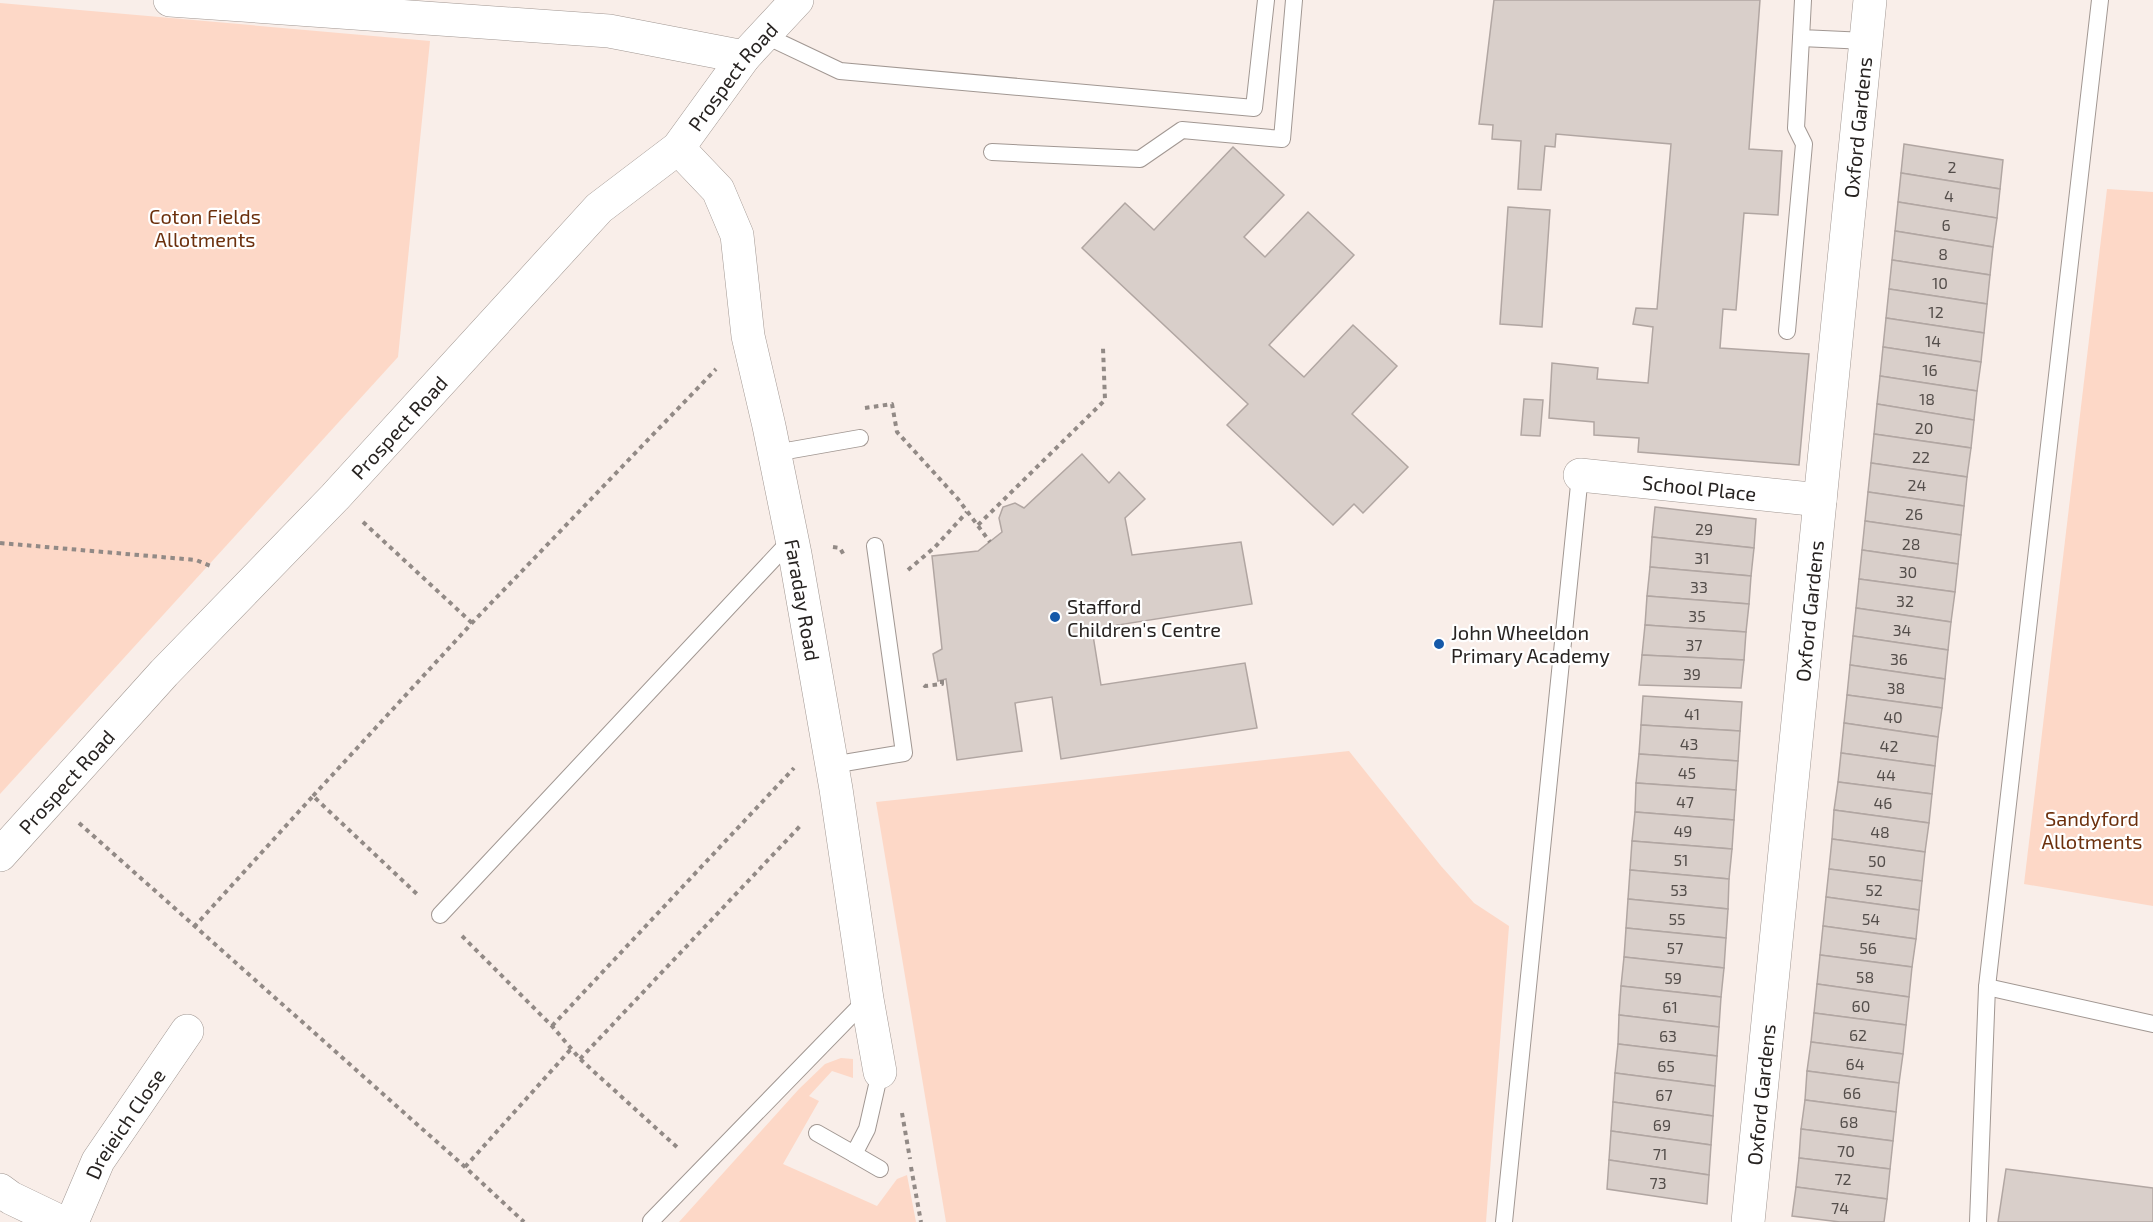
<svg xmlns="http://www.w3.org/2000/svg" width="2153" height="1222" font-family="'Exo 2',sans-serif">
<style>
.green{fill:#fdd8c7}
.building{fill:#d9cfca;stroke:#b1a6a2;stroke-width:1.5}
.lines{fill:none;stroke-linecap:round;stroke-linejoin:round}
.lane-casing{stroke:#a19792;stroke-width:18}
.street-casing{stroke:#a19792;stroke-width:34}
.path{stroke:#928a86;stroke-width:4;stroke-dasharray:4.5 4.5;stroke-linecap:butt}
.lane{stroke:#fff;stroke-width:16}
.street{stroke:#fff;stroke-width:33}
.poi-dot{fill:#1559a9;stroke:#fff;stroke-width:2}
.labels{text-anchor:middle;dominant-baseline:central;stroke-width:4.5;stroke-linejoin:round;paint-order:stroke}
.number-label{font-size:16px;fill:#544e4b}
.street-label{font-size:20px;fill:#272321;stroke:#fff}
.park-label{font-size:20px;fill:#6c300d;stroke:#fff}
.poi-label{font-size:20px;fill:#272321;stroke:#fff;text-anchor:start}
</style>
<rect width="100%" height="100%" fill="#f9eee9"/>
<g class="green">
<path d="M0,3L430,41L398,357L0,794Z"/>
<path d="M2107,189L2153,192V906L2024,884Z"/>
<path d="M1349,751L1441,866L1474,903L1509,926L1486,1222H946L876,802Z"/>
<path d="M841,1058L853,1059V1078L832,1071L809,1096L819,1101L783,1164L877,1206L897,1179L907,1175L916,1222H679L799,1089L825,1064Z"/>
</g>
<g class="building">
<path d="M1494,0H1760L1749,149L1782,151L1778,215L1744,213L1736,310L1723,309L1720,348L1809,354L1799,465L1638,452L1639,438L1594,435V422L1549,418L1552,363L1598,368L1597,379L1648,383L1653,327L1633,324L1636,308L1657,309L1671,144L1556,134L1555,147L1545,146L1541,190L1518,189L1521,141L1492,139L1493,125L1479,124Z"/>
<path d="M1904,144L2003,160L2000,189L1901,173Z"/>
<path d="M1233,147L1284,195L1244,237L1265,257L1308,212L1354,255L1269,345L1304,377L1353,325L1397,366L1352,414L1408,467L1363,513L1354,504L1333,525L1227,425L1248,404L1082,248L1125,203L1154,230Z"/>
<path d="M1901,173L2000,189L1997,218L1898,202Z"/>
<path d="M1898,202L1997,218L1993,247L1895,231Z"/>
<path d="M1508,207L1550,210L1542,327L1500,324Z"/>
<path d="M1895,231L1993,247L1990,275L1892,260Z"/>
<path d="M1892,260L1990,275L1987,304L1889,289Z"/>
<path d="M1889,289L1987,304L1984,333L1886,318Z"/>
<path d="M1886,318L1984,333L1981,362L1883,347Z"/>
<path d="M1883,347L1981,362L1977,391L1880,376Z"/>
<path d="M1880,376L1977,391L1974,420L1877,404Z"/>
<path d="M1524,399L1543,400L1540,436L1521,435Z"/>
<path d="M1877,404L1974,420L1971,448L1874,434Z"/>
<path d="M1874,434L1971,448L1967,477L1871,463Z"/>
<path d="M1082,454L1109,483L1119,472L1145,499L1125,518L1132,555L1241,542L1252,604L1092,629L1101,685L1245,663L1257,728L1061,759L1052,697L1015,703L1022,751L957,760L946,679L938,681L933,654L942,649L932,556L978,551L1002,532L999,518L1003,507L1015,503L1024,508Z"/>
<path d="M1871,463L1967,477L1964,506L1868,492Z"/>
<path d="M1868,492L1964,506L1961,535L1865,521Z"/>
<path d="M1655,507L1756,519L1754,548L1652,537Z"/>
<path d="M1865,521L1961,535L1958,564L1862,550Z"/>
<path d="M1652,537L1754,548L1751,576L1650,567Z"/>
<path d="M1862,550L1958,564L1955,592L1859,579Z"/>
<path d="M1650,567L1751,576L1749,604L1647,596Z"/>
<path d="M1859,579L1955,592L1951,622L1856,608Z"/>
<path d="M1647,596L1749,604L1746,632L1645,625Z"/>
<path d="M1856,608L1951,622L1948,650L1853,636Z"/>
<path d="M1645,625L1746,632L1744,660L1642,655Z"/>
<path d="M1853,636L1948,650L1945,679L1850,665Z"/>
<path d="M1642,655L1744,660L1741,688L1639,685Z"/>
<path d="M1850,665L1945,679L1942,708L1847,695Z"/>
<path d="M1847,695L1942,708L1938,737L1844,723Z"/>
<path d="M1643,696L1742,702L1740,731L1641,725Z"/>
<path d="M1844,723L1938,737L1935,766L1841,753Z"/>
<path d="M1641,725L1740,731L1738,761L1639,754Z"/>
<path d="M1841,753L1935,766L1932,794L1838,782Z"/>
<path d="M1639,754L1738,761L1736,790L1636,783Z"/>
<path d="M1838,782L1932,794L1929,823L1834,810Z"/>
<path d="M1636,783L1736,790L1734,820L1635,812Z"/>
<path d="M1834,810L1929,823L1925,852L1832,839Z"/>
<path d="M1635,812L1734,820L1732,849L1632,841Z"/>
<path d="M1832,839L1925,852L1922,881L1829,869Z"/>
<path d="M1632,841L1732,849L1729,879L1630,870Z"/>
<path d="M1829,869L1922,881L1919,910L1826,897Z"/>
<path d="M1630,870L1729,879L1728,909L1628,899Z"/>
<path d="M1826,897L1919,910L1916,939L1823,926Z"/>
<path d="M1628,899L1728,909L1726,938L1626,928Z"/>
<path d="M1823,926L1916,939L1912,967L1820,955Z"/>
<path d="M1626,928L1726,938L1724,968L1624,957Z"/>
<path d="M1820,955L1912,967L1909,997L1817,984Z"/>
<path d="M1624,957L1724,968L1721,997L1621,986Z"/>
<path d="M1817,984L1909,997L1906,1025L1814,1013Z"/>
<path d="M1621,986L1721,997L1719,1027L1619,1015Z"/>
<path d="M1814,1013L1906,1025L1903,1054L1811,1042Z"/>
<path d="M1619,1015L1719,1027L1717,1056L1618,1044Z"/>
<path d="M1811,1042L1903,1054L1899,1083L1807,1071Z"/>
<path d="M1618,1044L1717,1056L1715,1086L1615,1073Z"/>
<path d="M1807,1071L1899,1083L1896,1112L1805,1100Z"/>
<path d="M1615,1073L1715,1086L1713,1116L1613,1102Z"/>
<path d="M1805,1100L1896,1112L1893,1141L1801,1129Z"/>
<path d="M1613,1102L1713,1116L1711,1145L1611,1131Z"/>
<path d="M1801,1129L1893,1141L1890,1169L1799,1158Z"/>
<path d="M1611,1131L1711,1145L1709,1175L1609,1160Z"/>
<path d="M1799,1158L1890,1169L1887,1199L1796,1187Z"/>
<path d="M1609,1160L1709,1175L1707,1204L1607,1189Z"/>
<path d="M2006,1169L2153,1188V1222H1998Z"/>
<path d="M1796,1187L1887,1199L1884,1222H1840L1792,1216Z"/>
</g>
<g class="lines">
<g class="lane-casing">
<g id="lane">
<path d="M1803,0L1801,38L1866,41"/>
<path d="M764,35L840,71L1254,108L1266,0"/>
<path d="M992,152L1140,159L1182,130L1282,139L1294,0"/>
<path d="M1787,331L1804,144L1796,128L1801,38"/>
<path d="M775,453L860,438"/>
<path d="M832,765L904,753L875,546"/>
<path d="M440,915L792,539"/>
<path d="M1987,987L2153,1024"/>
<path d="M817,1133L854,1154L867,1129L880,1072"/>
<path d="M854,1154L880,1169"/>
<path d="M651,1221L867,999"/>
<path d="M1504,1222L1580,475"/>
<path d="M1978,1222L1987,987L2100,0"/>
</g>
</g>
<g class="street-casing">
<g id="street">
<path d="M170,0L609,31L744,57"/>
<path id="s1" d="M678,148L718,190L737,235L748,336L769,426L795,554L836,789L867,999L880,1072"/>
<path id="s2" d="M1580,475L1820,500"/>
<path id="s3" d="M0,855L164,673L335,497L599,208L678,148L744,57L797,0"/>
<path d="M0,1190L11,1198L61,1222"/>
<path id="s4" d="M72,1222L98,1161L187,1031"/>
<path id="s5" d="M1748,1222L1870,0"/>
</g>
</g>
<g class="path">
<path d="M865,408L892,404L897,432L958,499L990,542"/>
<path d="M363,522L472,623"/>
<path d="M978,525L1105,400L1103,348"/>
<path d="M0,543L196,560L213,567"/>
<path d="M833,547L840,548L845,557"/>
<path d="M908,570L935,547L967,512"/>
<path d="M924,685L925,686L942,684V680"/>
<path d="M313,796L472,623L716,369"/>
<path d="M79,823L465,1167L524,1222"/>
<path d="M194,927L313,796L419,896"/>
<path d="M462,936L552,1026L580,1059L679,1149"/>
<path d="M552,1026L794,768"/>
<path d="M580,1059L802,824"/>
<path d="M902,1113L910,1159"/>
<path d="M465,1167L571,1049"/>
<path d="M911,1167L921,1222"/>
</g>
<use href="#lane" class="lane"/>
<use href="#street" class="street"/>
</g>
<g class="poi-dot">
<circle cx="1055" cy="617" r="6"/>
<circle cx="1439" cy="644" r="6"/>
</g>
<g class="labels">
<g class="number-label">
<text x="1952" y="166">2</text>
<text x="1949" y="195">4</text>
<text x="1946" y="224">6</text>
<text x="1943" y="253">8</text>
<text x="1940" y="282">10</text>
<text x="1936" y="311">12</text>
<text x="1933" y="340">14</text>
<text x="1930" y="369">16</text>
<text x="1927" y="398">18</text>
<text x="1924" y="427">20</text>
<text x="1921" y="456">22</text>
<text x="1917" y="484">24</text>
<text x="1914" y="513">26</text>
<text x="1704" y="528">29</text>
<text x="1911" y="543">28</text>
<text x="1702" y="557">31</text>
<text x="1908" y="571">30</text>
<text x="1699" y="586">33</text>
<text x="1905" y="600">32</text>
<text x="1697" y="615">35</text>
<text x="1902" y="629">34</text>
<text x="1694" y="644">37</text>
<text x="1899" y="658">36</text>
<text x="1692" y="673">39</text>
<text x="1896" y="687">38</text>
<text x="1692" y="713">41</text>
<text x="1893" y="716">40</text>
<text x="1689" y="743">43</text>
<text x="1889" y="745">42</text>
<text x="1687" y="772">45</text>
<text x="1886" y="774">44</text>
<text x="1685" y="801">47</text>
<text x="1883" y="802">46</text>
<text x="1683" y="830">49</text>
<text x="1880" y="831">48</text>
<text x="1681" y="859">51</text>
<text x="1877" y="860">50</text>
<text x="1679" y="889">53</text>
<text x="1874" y="889">52</text>
<text x="1677" y="918">55</text>
<text x="1871" y="918">54</text>
<text x="1675" y="947">57</text>
<text x="1868" y="947">56</text>
<text x="1865" y="976">58</text>
<text x="1673" y="977">59</text>
<text x="1861" y="1005">60</text>
<text x="1670" y="1006">61</text>
<text x="1858" y="1034">62</text>
<text x="1668" y="1035">63</text>
<text x="1855" y="1063">64</text>
<text x="1666" y="1065">65</text>
<text x="1852" y="1092">66</text>
<text x="1664" y="1094">67</text>
<text x="1849" y="1121">68</text>
<text x="1662" y="1124">69</text>
<text x="1846" y="1150">70</text>
<text x="1660" y="1153">71</text>
<text x="1843" y="1178">72</text>
<text x="1658" y="1182">73</text>
<text x="1840" y="1207">74</text>
</g>
<g class="street-label">
<text stroke="none"><textPath href="#s3" startOffset="1071">Prospect Road</textPath></text>
<text stroke="none"><textPath href="#s5" startOffset="1100">Oxford Gardens</textPath></text>
<text stroke="none"><textPath href="#s3" startOffset="585">Prospect Road</textPath></text>
<text stroke="none"><textPath href="#s2" startOffset="120">School Place</textPath></text>
<text stroke="none"><textPath href="#s1" startOffset="478">Faraday Road</textPath></text>
<text stroke="none"><textPath href="#s5" startOffset="614">Oxford Gardens</textPath></text>
<text stroke="none"><textPath href="#s3" startOffset="99">Prospect Road</textPath></text>
<text stroke="none"><textPath href="#s5" startOffset="128">Oxford Gardens</textPath></text>
<text stroke="none"><textPath href="#s4" startOffset="112">Dreieich Close</textPath></text>
</g>
<g class="park-label">
<text x="205" y="216">Coton Fields<tspan x="205" dy="23">Allotments</tspan></text>
<text x="2092" y="818">Sandyford<tspan x="2092" dy="23">Allotments</tspan></text>
</g>
<g class="poi-label">
<text x="1067" y="606">Stafford<tspan x="1067" dy="23">Children's Centre</tspan></text>
<text x="1451" y="632">John Wheeldon<tspan x="1451" dy="23">Primary Academy</tspan></text>
</g>
</g>
</svg>
